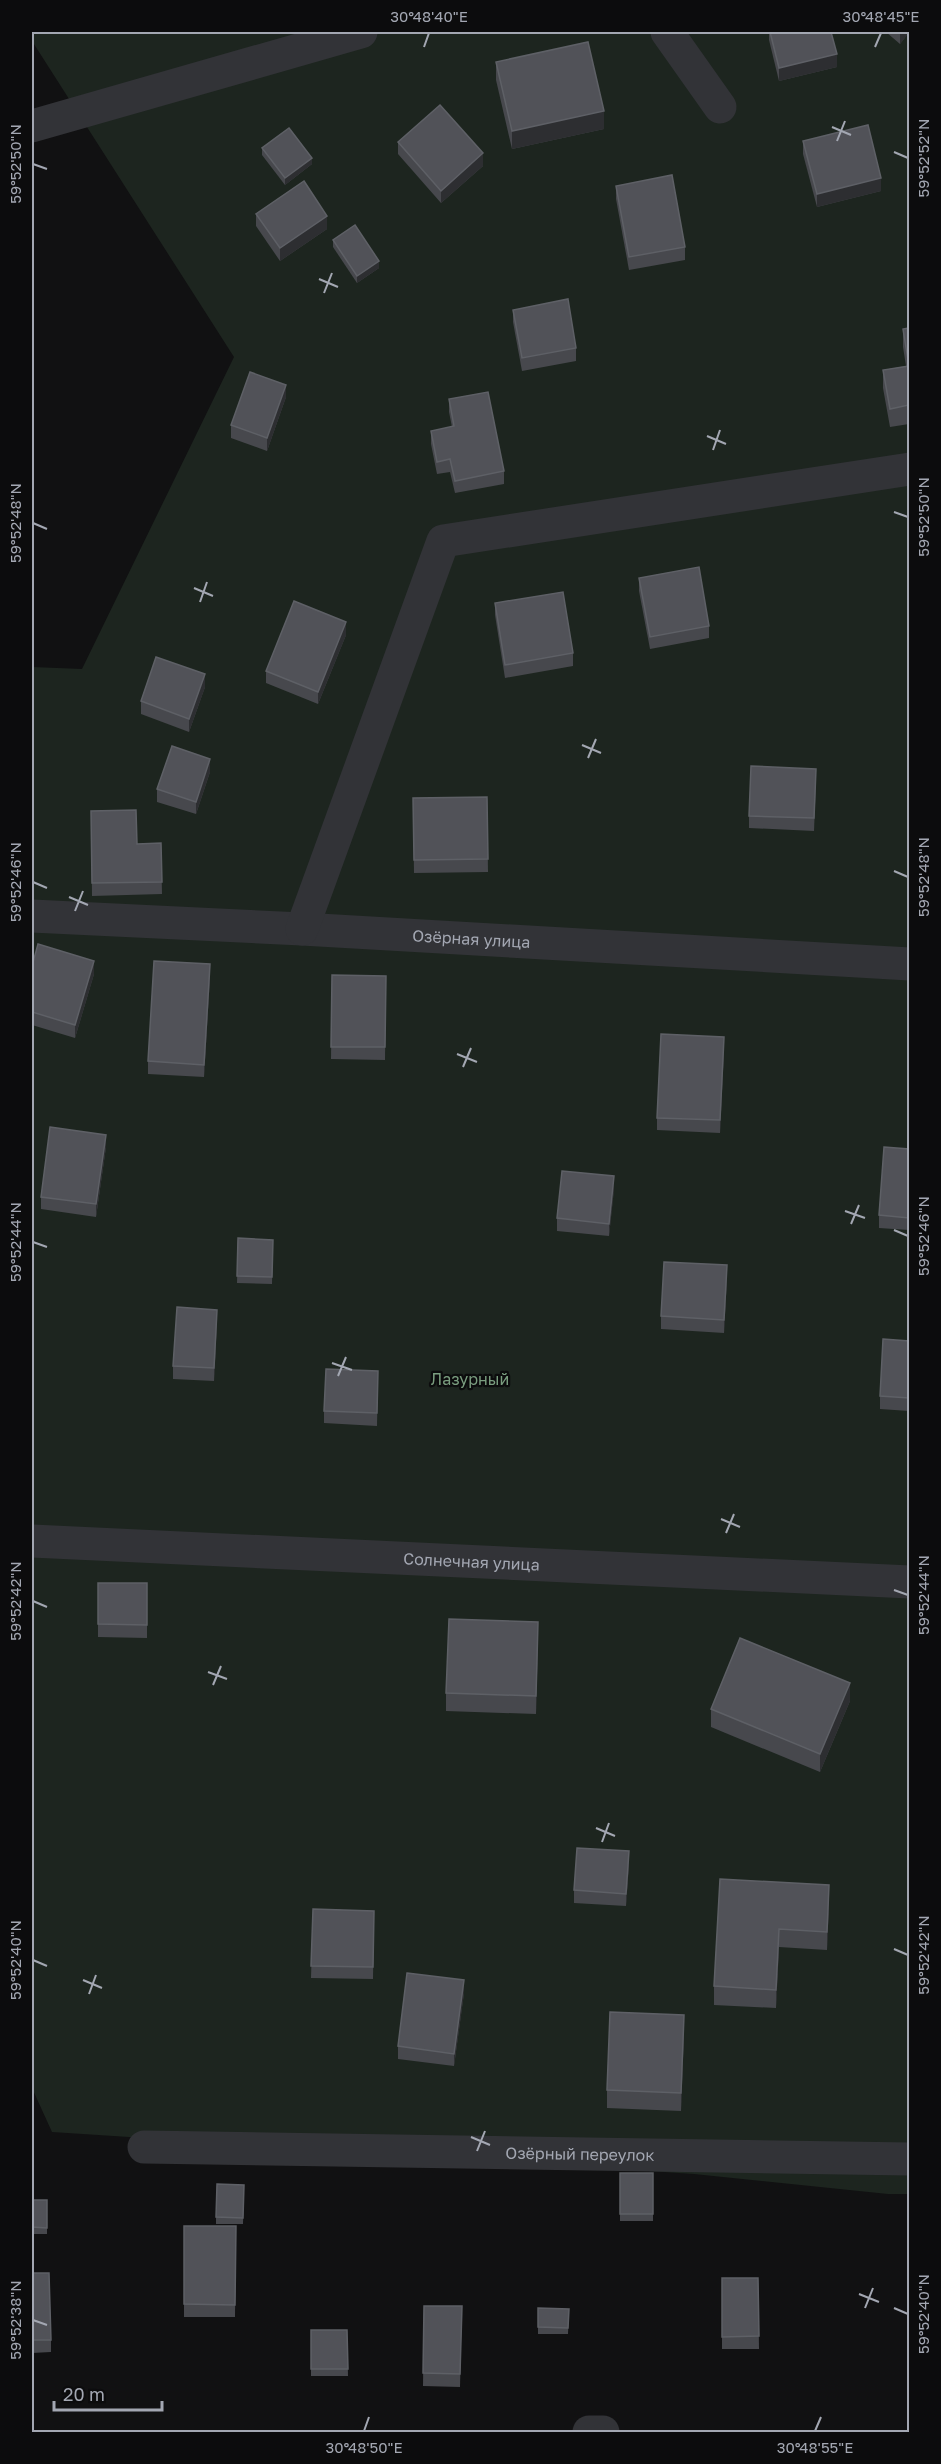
<svg xmlns="http://www.w3.org/2000/svg" width="941" height="2464" font-family="'Golos Text',sans-serif">
<style>
.green{fill:#1d251f}
.lines{fill:none;stroke-linecap:round;stroke-linejoin:round}
.minor{stroke:#323337;stroke-width:33}
.wall{fill:#47484d}
.shaded-wall{fill:#2d2e31}
.building{fill:#515258;stroke:#5e6066;stroke-width:1.5}
.ticks{fill:none;stroke:#a3a7b2;stroke-width:2}
.labels{text-anchor:middle;dominant-baseline:central;stroke-width:4.5;stroke-linejoin:round;paint-order:stroke}
.street-label{font-size:16px;fill:#a3a7b2;stroke:#0c0c0d}
.park-label{font-size:16px;fill:#7a9d7f;stroke:#0c0c0d}
.neatline{fill:none;stroke:#a3a7b2;stroke-width:2}
.ticks-label{font-size:15px;text-anchor:middle;fill:#a3a7b2}
</style>
<rect width="100%" height="100%" fill="#111112"/>
<path class="green" d="M32,32H909V2194H888L694,2174L52,2132L32,2088V667L82,669L234,357L32,41Z"/>
<g class="lines">
<g class="minor">
<path d="M667,32L720,107"/>
<path d="M32,126L361,32"/>
<path id="s1" d="M32,916L302,929L910,964"/>
<path d="M302,929L443,541L910,469"/>
<path id="s2" d="M32,1541L910,1582"/>
<path id="s3" d="M144,2147L910,2159"/>
<path d="M589,2432H603"/>
</g>
</g>
<g class="wall">
<path d="M769,32H831L837,67L779,81L769,40Z"/>
<path d="M886,32H909L900,44Z"/>
<path d="M496,62L604,129L512,149L496,80Z"/>
<path d="M803,141L881,191L817,207L803,154Z"/>
<path d="M398,142L483,166L441,203L398,154Z"/>
<path d="M262,148L312,164L285,185L262,155Z"/>
<path d="M616,186L685,247V260L629,270L616,199Z"/>
<path d="M256,214L327,229L280,261L256,226Z"/>
<path d="M333,240L379,268L357,283L333,247Z"/>
<path d="M513,310L576,348V361L522,371L513,322Z"/>
<path d="M909,328V424L890,427L883,388V370L906,366L903,347V329Z"/>
<path d="M286,397L267,451L231,438V425Z"/>
<path d="M449,399L504,471V484L455,493L450,472L437,474L431,444V431L452,427L449,412Z"/>
<path d="M639,578L709,626V638L650,649L639,591Z"/>
<path d="M495,603L573,653V666L505,678L495,615Z"/>
<path d="M346,635L318,704L266,683V671Z"/>
<path d="M205,687L189,732L141,714V701Z"/>
<path d="M210,772L196,814L157,802V789Z"/>
<path d="M816,781L814,831L749,828V816Z"/>
<path d="M487,797L488,872L414,873L413,798Z"/>
<path d="M91,811L137,844L161,843L162,894L92,896Z"/>
<path d="M32,966L94,974L75,1038L32,1025Z"/>
<path d="M332,975L386,976L385,1060L331,1059Z"/>
<path d="M210,977L204,1077L148,1074V1061Z"/>
<path d="M724,1050L720,1133L657,1130V1118Z"/>
<path d="M106,1147L96,1217L41,1209V1197Z"/>
<path d="M909,1149V1230L879,1228V1215Z"/>
<path d="M614,1189L609,1236L557,1231V1218Z"/>
<path d="M238,1238L273,1240L272,1284L237,1283Z"/>
<path d="M727,1278L724,1333L661,1329V1316Z"/>
<path d="M217,1322L214,1381L173,1379V1366Z"/>
<path d="M909,1341V1411L880,1409V1396Z"/>
<path d="M378,1371L377,1426L324,1423V1411Z"/>
<path d="M98,1583H147V1638L98,1637Z"/>
<path d="M538,1640L536,1714L446,1711V1693Z"/>
<path d="M850,1701L820,1772L711,1727V1709Z"/>
<path d="M629,1864L626,1906L574,1903V1890Z"/>
<path d="M720,1879L829,1903L827,1950L779,1947L776,2008L714,2005V1986Z"/>
<path d="M313,1909L374,1911L373,1979L311,1978Z"/>
<path d="M464,1993L454,2066L398,2059V2046Z"/>
<path d="M684,2033L681,2111L607,2108V2090Z"/>
<rect x="620" y="2173" width="33" height="48"/>
<path d="M244,2185L243,2224H216V2217Z"/>
<rect x="32" y="2200" width="15" height="34"/>
<path d="M184,2226H236L235,2317H184Z"/>
<path d="M32,2273L51,2340V2352L32,2353Z"/>
<path d="M722,2278H758L759,2349H722Z"/>
<path d="M424,2306H462L460,2387L423,2386Z"/>
<path d="M538,2308L569,2309L568,2334H538Z"/>
<path d="M311,2330H347L348,2376H311Z"/>
</g>
<g class="shaded-wall">
<path d="M900,32H909V33L900,44Z"/>
<path d="M837,54V67L779,81V68Z"/>
<path d="M604,111V129L512,149V131Z"/>
<path d="M483,153V166L441,203V191Z"/>
<path d="M312,158V164L285,185V178Z"/>
<path d="M881,178V191L817,207V194Z"/>
<path d="M327,216V229L280,261V248Z"/>
<path d="M379,261V268L357,283V276Z"/>
<path d="M286,385V397L267,451V438Z"/>
<path d="M346,622V635L318,704V692Z"/>
<path d="M205,674V687L189,732V719Z"/>
<path d="M210,759V772L196,814V802Z"/>
<path d="M94,961V974L75,1038V1025Z"/>
<path d="M210,964V977L204,1077V1065Z"/>
<path d="M724,1037V1050L720,1133V1120Z"/>
<path d="M106,1135V1147L96,1217V1204Z"/>
<path d="M614,1176V1189L609,1236V1224Z"/>
<path d="M727,1265V1278L724,1333V1320Z"/>
<path d="M217,1310V1322L214,1381V1368Z"/>
<path d="M538,1622V1640L536,1714V1696Z"/>
<path d="M850,1683V1701L820,1772V1754Z"/>
<path d="M629,1851V1864L626,1906V1894Z"/>
<path d="M829,1885V1903L827,1950V1932Z"/>
<path d="M779,1929V1947L776,2008V1990Z"/>
<path d="M464,1980V1993L454,2066V2054Z"/>
<path d="M684,2015V2033L681,2111V2093Z"/>
</g>
<g class="building">
<path d="M770,32H831L837,54L779,68Z"/>
<path d="M588,42L604,111L512,131L496,62Z"/>
<path d="M440,105L483,153L441,191L398,142Z"/>
<path d="M868,125L881,178L817,194L803,141Z"/>
<path d="M289,128L312,158L285,178L262,148Z"/>
<path d="M672,175L685,247L629,257L616,186Z"/>
<path d="M304,181L327,216L280,248L256,214Z"/>
<path d="M355,225L379,261L357,276L333,240Z"/>
<path d="M568,299L576,348L522,358L513,310Z"/>
<path d="M909,328V405L890,409L883,370L909,366L903,329Z"/>
<path d="M250,372L286,385L267,438L231,425Z"/>
<path d="M488,392L504,471L455,481L450,459L437,462L431,431L454,426L449,399Z"/>
<path d="M699,567L709,626L650,637L639,578Z"/>
<path d="M563,592L573,653L505,665L495,603Z"/>
<path d="M294,601L346,622L318,692L266,671Z"/>
<path d="M156,657L205,674L189,719L141,701Z"/>
<path d="M172,746L210,759L196,802L157,789Z"/>
<path d="M751,766L816,769L814,818L749,816Z"/>
<path d="M487,797L488,859L414,860L413,798Z"/>
<path d="M136,810L137,844L161,843L162,882L92,883L91,811Z"/>
<path d="M38,944L94,961L75,1025L32,1012V966Z"/>
<path d="M154,961L210,964L204,1065L148,1061Z"/>
<path d="M332,975L386,976L385,1047H331Z"/>
<path d="M661,1034L724,1037L720,1120L657,1118Z"/>
<path d="M50,1127L106,1135L96,1204L41,1197Z"/>
<path d="M884,1147L909,1149V1218L879,1215Z"/>
<path d="M562,1171L614,1176L609,1224L557,1218Z"/>
<path d="M238,1238L273,1240L272,1277L237,1276Z"/>
<path d="M664,1262L727,1265L724,1320L661,1316Z"/>
<path d="M177,1307L217,1310L214,1368L173,1366Z"/>
<path d="M883,1339L909,1341V1398L880,1396Z"/>
<path d="M326,1369L378,1371L377,1413L324,1411Z"/>
<path d="M98,1583H147V1625L98,1624Z"/>
<path d="M449,1619L538,1622L536,1696L446,1693Z"/>
<path d="M740,1638L850,1683L820,1754L711,1709Z"/>
<path d="M577,1848L629,1851L626,1894L574,1890Z"/>
<path d="M720,1879L829,1885L827,1932L779,1929L776,1990L714,1986Z"/>
<path d="M313,1909L374,1911L373,1967L311,1966Z"/>
<path d="M407,1973L464,1980L454,2054L398,2046Z"/>
<path d="M610,2012L684,2015L681,2093L607,2090Z"/>
<rect x="620" y="2173" width="33" height="41"/>
<path d="M217,2184L244,2185L243,2218L216,2217Z"/>
<path d="M32,2200H47V2228L32,2227Z"/>
<path d="M184,2226H236L235,2305L184,2304Z"/>
<path d="M32,2273H49L51,2340H32Z"/>
<path d="M722,2278H758L759,2336L722,2337Z"/>
<path d="M424,2306H462L460,2374L423,2373Z"/>
<path d="M538,2308L569,2309L568,2328L538,2327Z"/>
<path d="M311,2330H347L348,2369H311Z"/>
</g>
<path class="ticks" d="M424,47L429,33M875,47L881,33M832,127L851,135M837,141L845,121M894,152L908,158M33,164L47,169M319,279L338,287M324,293L332,273M707,436L726,444M713,450L720,430M894,512L908,517M33,523L47,529M194,588L213,596M200,602L207,582M582,745L601,753M588,758L596,739M894,871L908,877M33,882L47,888M69,897L88,905M75,911L83,891M457,1054L477,1062M463,1067L471,1048M845,1211L865,1218M851,1224L859,1205M894,1230L908,1236M33,1242L47,1247M332,1363L352,1370M338,1376L346,1357M721,1519L740,1527M726,1533L734,1514M894,1590L908,1595M33,1601L47,1607M208,1672L227,1679M213,1685L221,1666M596,1828L615,1836M602,1842L609,1823M894,1949L908,1955M33,1960L47,1966M83,1980L102,1988M89,1994L96,1975M471,2137L490,2145M477,2151L485,2131M859,2294L879,2302M865,2308L873,2288M894,2308L908,2314M33,2320L47,2325M364,2431L369,2417M815,2431L821,2417"/>
<g class="labels">
<g class="street-label">
<text stroke="none"><textPath href="#s1" startOffset="440">Озёрная улица</textPath></text>
<text stroke="none"><textPath href="#s2" startOffset="440">Солнечная улица</textPath></text>
<text stroke="none"><textPath href="#s3" startOffset="436">Озёрный переулок</textPath></text>
</g>
<g class="park-label">
<text x="470" y="1379">Лазурный</text>
</g>
</g>
<rect width="941" height="2464" fill="none" stroke="#0c0c0d" stroke-width="66"/>
<path d="M54 2401v9h108v-9" fill="none" stroke="#a3a7b2" stroke-width="3"/>
<text x="63" y="2401" font-size="18" fill="#a3a7b2" stroke="#0c0c0d" stroke-width="4.5" paint-order="stroke">20 m</text>
<rect x="33" y="33" width="875" height="2398" class="neatline"/>
<g class="ticks-label">
<text x="429" y="22">30°48'40"E</text>
<text x="881" y="22">30°48'45"E</text>
<text transform="translate(924 158) rotate(-90)" y="5">59°52'52"N</text>
<text transform="translate(16 164) rotate(-90)" y="5">59°52'50"N</text>
<text transform="translate(924 517) rotate(-90)" y="5">59°52'50"N</text>
<text transform="translate(16 523) rotate(-90)" y="5">59°52'48"N</text>
<text transform="translate(924 877) rotate(-90)" y="5">59°52'48"N</text>
<text transform="translate(16 882) rotate(-90)" y="5">59°52'46"N</text>
<text transform="translate(924 1236) rotate(-90)" y="5">59°52'46"N</text>
<text transform="translate(16 1242) rotate(-90)" y="5">59°52'44"N</text>
<text transform="translate(924 1595) rotate(-90)" y="5">59°52'44"N</text>
<text transform="translate(16 1601) rotate(-90)" y="5">59°52'42"N</text>
<text transform="translate(924 1955) rotate(-90)" y="5">59°52'42"N</text>
<text transform="translate(16 1960) rotate(-90)" y="5">59°52'40"N</text>
<text transform="translate(924 2314) rotate(-90)" y="5">59°52'40"N</text>
<text transform="translate(16 2320) rotate(-90)" y="5">59°52'38"N</text>
<text x="364" y="2453">30°48'50"E</text>
<text x="815" y="2453">30°48'55"E</text>
</g>
</svg>
